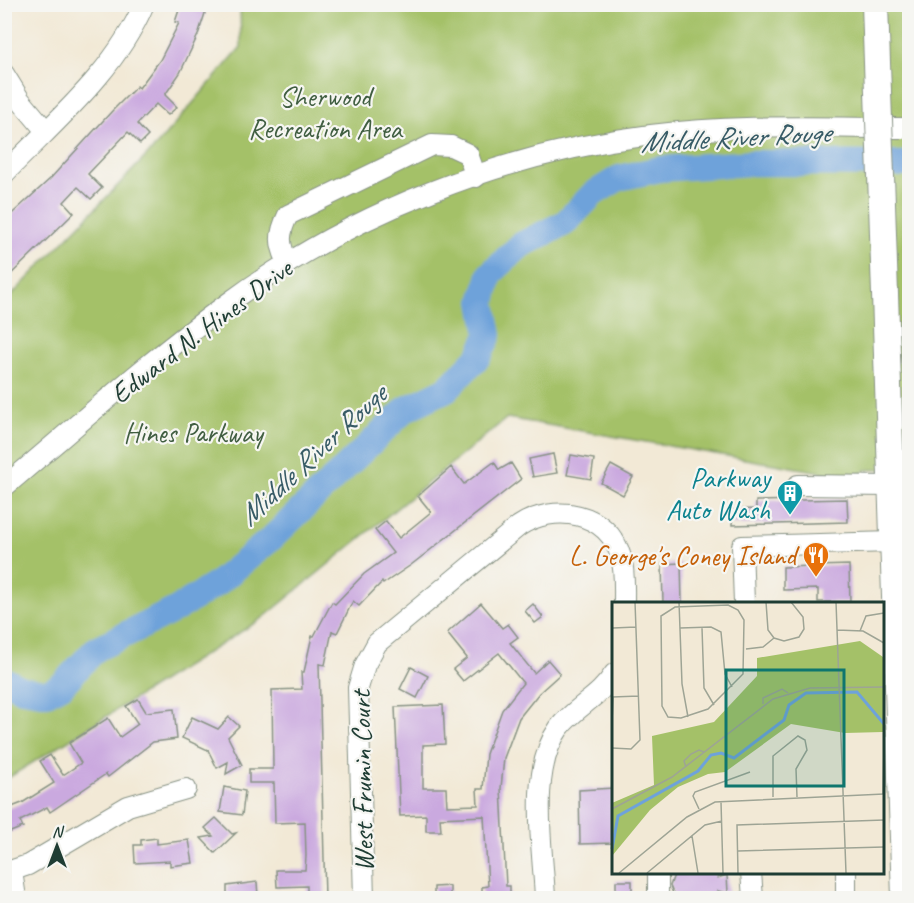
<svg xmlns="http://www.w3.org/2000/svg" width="914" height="903" font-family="Caveat,sans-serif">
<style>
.green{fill:#a4c168;stroke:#627f4e;stroke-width:1.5}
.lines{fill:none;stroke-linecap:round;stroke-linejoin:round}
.river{stroke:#6ea2da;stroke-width:26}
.building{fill:#caa9df}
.minor-casing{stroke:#889385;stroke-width:22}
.major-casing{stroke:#889385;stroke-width:28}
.minor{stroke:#fff;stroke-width:20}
.major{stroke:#fff;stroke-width:26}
.major-bridge-casing{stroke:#889385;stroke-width:28;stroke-linecap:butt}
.major-bridge{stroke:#fff;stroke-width:26}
.labels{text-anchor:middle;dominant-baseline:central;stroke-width:4.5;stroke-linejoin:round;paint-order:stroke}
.park-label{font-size:28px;fill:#405e41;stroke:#f6f6f2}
.street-label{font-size:28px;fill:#1f3d34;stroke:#f6f6f2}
.culture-label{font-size:28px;fill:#0d838f;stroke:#f6f6f2;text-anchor:end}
.food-label{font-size:28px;fill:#c56008;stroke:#f6f6f2;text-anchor:end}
.water-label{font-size:30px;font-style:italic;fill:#375b66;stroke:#f6f6f2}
.inset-river{fill:none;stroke:#6ea2da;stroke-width:3}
.inset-road{fill:none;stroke:#9ea495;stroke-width:1.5}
.view{fill:#0f766e;fill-opacity:0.15;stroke:#0f766e;stroke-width:3}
.inset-edge{fill:none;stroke:#1f3d34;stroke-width:3}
</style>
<rect width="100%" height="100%" fill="#f6f6f2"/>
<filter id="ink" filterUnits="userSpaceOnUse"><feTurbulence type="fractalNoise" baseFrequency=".0167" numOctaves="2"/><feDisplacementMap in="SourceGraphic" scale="12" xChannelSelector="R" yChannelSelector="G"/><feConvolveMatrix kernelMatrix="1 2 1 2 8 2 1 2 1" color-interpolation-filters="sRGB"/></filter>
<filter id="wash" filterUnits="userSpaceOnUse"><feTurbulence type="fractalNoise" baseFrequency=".008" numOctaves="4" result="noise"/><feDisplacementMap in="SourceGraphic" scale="24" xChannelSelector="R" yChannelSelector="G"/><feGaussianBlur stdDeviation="1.35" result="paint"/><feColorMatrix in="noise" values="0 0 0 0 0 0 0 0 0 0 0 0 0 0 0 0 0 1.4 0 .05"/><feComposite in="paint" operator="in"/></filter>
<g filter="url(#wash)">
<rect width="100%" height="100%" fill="#f2e9d6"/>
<path class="green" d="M240,5H909V469L866,470L855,478L507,418L263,618L5,780V302L156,146L241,47Z"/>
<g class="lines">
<path class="river" d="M4,680L22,689L47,693L62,685L96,649L175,610L218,583L272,538L406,409L447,389L479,356L489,335L483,302L490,274L521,245L565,223L593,194L619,178L660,169L752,163L910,164"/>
</g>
<g id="blocks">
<g class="building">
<path d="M181,4H208L198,35L180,73L165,95L177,107L168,115L156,104L137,124L148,136L140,144L128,132L88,174L102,188L91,199L78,187L64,202L74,213L4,281V221L50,179L112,111L137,86L139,88L160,60L179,23L175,22Z"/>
<path d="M553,454L557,473L533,477L529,459Z"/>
<path d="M571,455L594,459L591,479L567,475Z"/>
<path d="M494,462L499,470L511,463L521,479L411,565L383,584L382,582L359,606L353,601L337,633L332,631L325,665L319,664L325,898H307V886L277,887L276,870H305L306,856L305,822L275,823L274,783H249V769H273L272,690L302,689L301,672H304L312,636H314L332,602L335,604L364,574L393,553L375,530L386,521L399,538L431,512L418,496L451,467L464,484Z"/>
<path d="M611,465L633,477L623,495L601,483Z"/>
<path d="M847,499L848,522L732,525V510L756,509V501Z"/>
<path d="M681,563L682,603H663L662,564Z"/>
<path d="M849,565L850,602H818V589L783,590V567Z"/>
<path d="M481,603L502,628L508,624L518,637L510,643L534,673L548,660L560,674L539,693L519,718L504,758L501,788L506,886H510V898H482V887L488,886L484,816L440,818L441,831H426V815L400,816L395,707L443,705L445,744L423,745V788H446L447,806L478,805L477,789H483L486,754L502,710L523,683L499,653L463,681L453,669L467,658L447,633Z"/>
<path d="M533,604L543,617L535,623L525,611Z"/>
<path d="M411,667L428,676L417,698L400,689Z"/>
<path d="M138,699L146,712L174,709L177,739L153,742L108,777L106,774L50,812L47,807L20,821L23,827L8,833L4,824V810L22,803L54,783L40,761L50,755L63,775L81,763L69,743L108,718L120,737L138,724L126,706Z"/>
<path d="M192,717L218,729L229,717L239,726L228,737L242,765L226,774L228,762L217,768L208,750L182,738Z"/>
<path d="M224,787L245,791L242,815L220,812Z"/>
<path d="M614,788V843L580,844L579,790Z"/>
<path d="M216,818L232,834L236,833L215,853L201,838L213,836L205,828Z"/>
<path d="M157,838V844L189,840L193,863L170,866V861L135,863L134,845H141V840Z"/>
<path d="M675,872H713L718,878L727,875L728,893L718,891L713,898H675L670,886Z"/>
<path d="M616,881H632V896L616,897Z"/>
<path d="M257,882L258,897L227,898V886Z"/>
<path d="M450,886V898H434V887Z"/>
</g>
</g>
</g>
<g filter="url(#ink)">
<use href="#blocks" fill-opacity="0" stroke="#889385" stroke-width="1.5"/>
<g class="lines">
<g class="minor-casing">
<g id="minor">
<path d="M4,74L20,100L46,131"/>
<path d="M4,174C55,121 115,72 144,4"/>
<path d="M288,263C279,244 278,235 288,215L432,145L451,146L468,154L476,177"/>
<path d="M798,485L891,486"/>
<path d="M4,487C79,424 152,358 231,301C352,213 503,153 651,135C737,124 824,128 910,128"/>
<path d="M744,603L742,546L893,542"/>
<path d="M12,871L16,898"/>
<path d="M751,872L753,898"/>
<path d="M846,872V898"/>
<path d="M4,873L28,865L128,806L186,789"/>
<path d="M364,898L358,688L365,665L377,643L519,526C554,503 608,511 621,557C625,571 624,588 624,603"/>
<path d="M545,898C543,848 528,771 559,728C575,707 600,697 614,674"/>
<path d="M658,898V872"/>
</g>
</g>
<g class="major-casing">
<g id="major">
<path d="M875,4L878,92"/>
<path d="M882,204L905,898"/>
</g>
</g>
<use href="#minor" class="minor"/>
<use href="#major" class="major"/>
<g class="major-bridge-casing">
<path id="major-bridge" d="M878,92L882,204"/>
</g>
<use href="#major-bridge" class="major-bridge"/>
</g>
</g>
<defs>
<g id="building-pin" transform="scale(1.35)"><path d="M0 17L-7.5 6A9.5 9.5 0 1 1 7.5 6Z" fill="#0f9aa8" stroke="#f6f6f2"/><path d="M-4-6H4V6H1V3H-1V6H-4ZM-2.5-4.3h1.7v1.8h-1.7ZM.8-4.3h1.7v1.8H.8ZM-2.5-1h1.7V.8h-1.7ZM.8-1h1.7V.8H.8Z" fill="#fff"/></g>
<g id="restaurant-pin" transform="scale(1.35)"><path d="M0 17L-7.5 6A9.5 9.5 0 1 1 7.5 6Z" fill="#e8710a" stroke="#f6f6f2"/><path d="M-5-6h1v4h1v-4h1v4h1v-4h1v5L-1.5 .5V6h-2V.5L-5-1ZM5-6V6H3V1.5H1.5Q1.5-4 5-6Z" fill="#fff"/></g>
</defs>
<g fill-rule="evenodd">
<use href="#building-pin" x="790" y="493"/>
<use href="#restaurant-pin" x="816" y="555"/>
</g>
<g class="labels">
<g class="park-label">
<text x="325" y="96">Sherwood<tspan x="325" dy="32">Recreation Area</tspan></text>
<text x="193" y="432">Hines Parkway</text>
</g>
<g class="street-label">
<text transform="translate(201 331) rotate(-37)">Edward N. Hines Drive</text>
<text transform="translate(362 781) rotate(-91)">West Frumin Court</text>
</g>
<g class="culture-label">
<text x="770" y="477">Parkway<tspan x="770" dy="32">Auto Wash</tspan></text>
</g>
<g class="food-label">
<text x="796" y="555">L. George's Coney Island</text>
</g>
<g class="water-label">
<text transform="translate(735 137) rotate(-3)">Middle River Rouge</text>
<text transform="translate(312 455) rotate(-43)">Middle River Rouge</text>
</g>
</g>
<g transform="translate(612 602)">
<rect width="272" height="272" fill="#f2e9d6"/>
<path d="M248,39L271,55V130L233,131L179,122L113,170L96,172L66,185L38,208L0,254V201L42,183L40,134L102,120L145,74V56Z" fill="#a4c168"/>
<path class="inset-river" d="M0,247L6,214L86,169L99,153L109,151L122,156L172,118L177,103L194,91L245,90L272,122"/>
<path class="inset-road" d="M67,0L70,82L76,115M154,0L156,28L162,36L172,39L187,35L192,27L191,15L179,0M224,0L234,271M116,3L126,8L132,18L131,72L96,107L69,116L56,115L50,104L49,14L63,5ZM1,26L24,25M68,26L99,25L109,30L113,72L120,85M90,26L92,86L102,103M225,28L251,29L272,41M248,29L254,14L272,11M134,47L151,45L162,36M0,65V0M0,95L27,94M151,102V96L170,87L176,91M0,121L1,95M0,146L19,147L28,138L23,0M74,165L72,159L79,152L87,148L92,150M271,192L272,143M161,195V154L186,134L193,138L195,148L184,167L185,195M109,200L111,271M0,207L60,175L161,97L198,86L272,85M87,207L81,194L83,190L138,170M80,234L86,271M126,249L272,245M7,271L75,215L103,200L272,192M35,271L93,223L110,219M126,271L125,223L272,218"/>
<path class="view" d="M114,68H232V184H114Z"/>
<rect width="272" height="272" class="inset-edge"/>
</g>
<rect width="914" height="903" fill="none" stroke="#f6f6f2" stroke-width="24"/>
<g transform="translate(57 846)" stroke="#f6f6f2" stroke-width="4.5" paint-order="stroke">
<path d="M0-4.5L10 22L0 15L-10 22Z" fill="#1f3d34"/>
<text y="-9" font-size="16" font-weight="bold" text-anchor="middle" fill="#1f3d34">N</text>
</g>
</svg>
